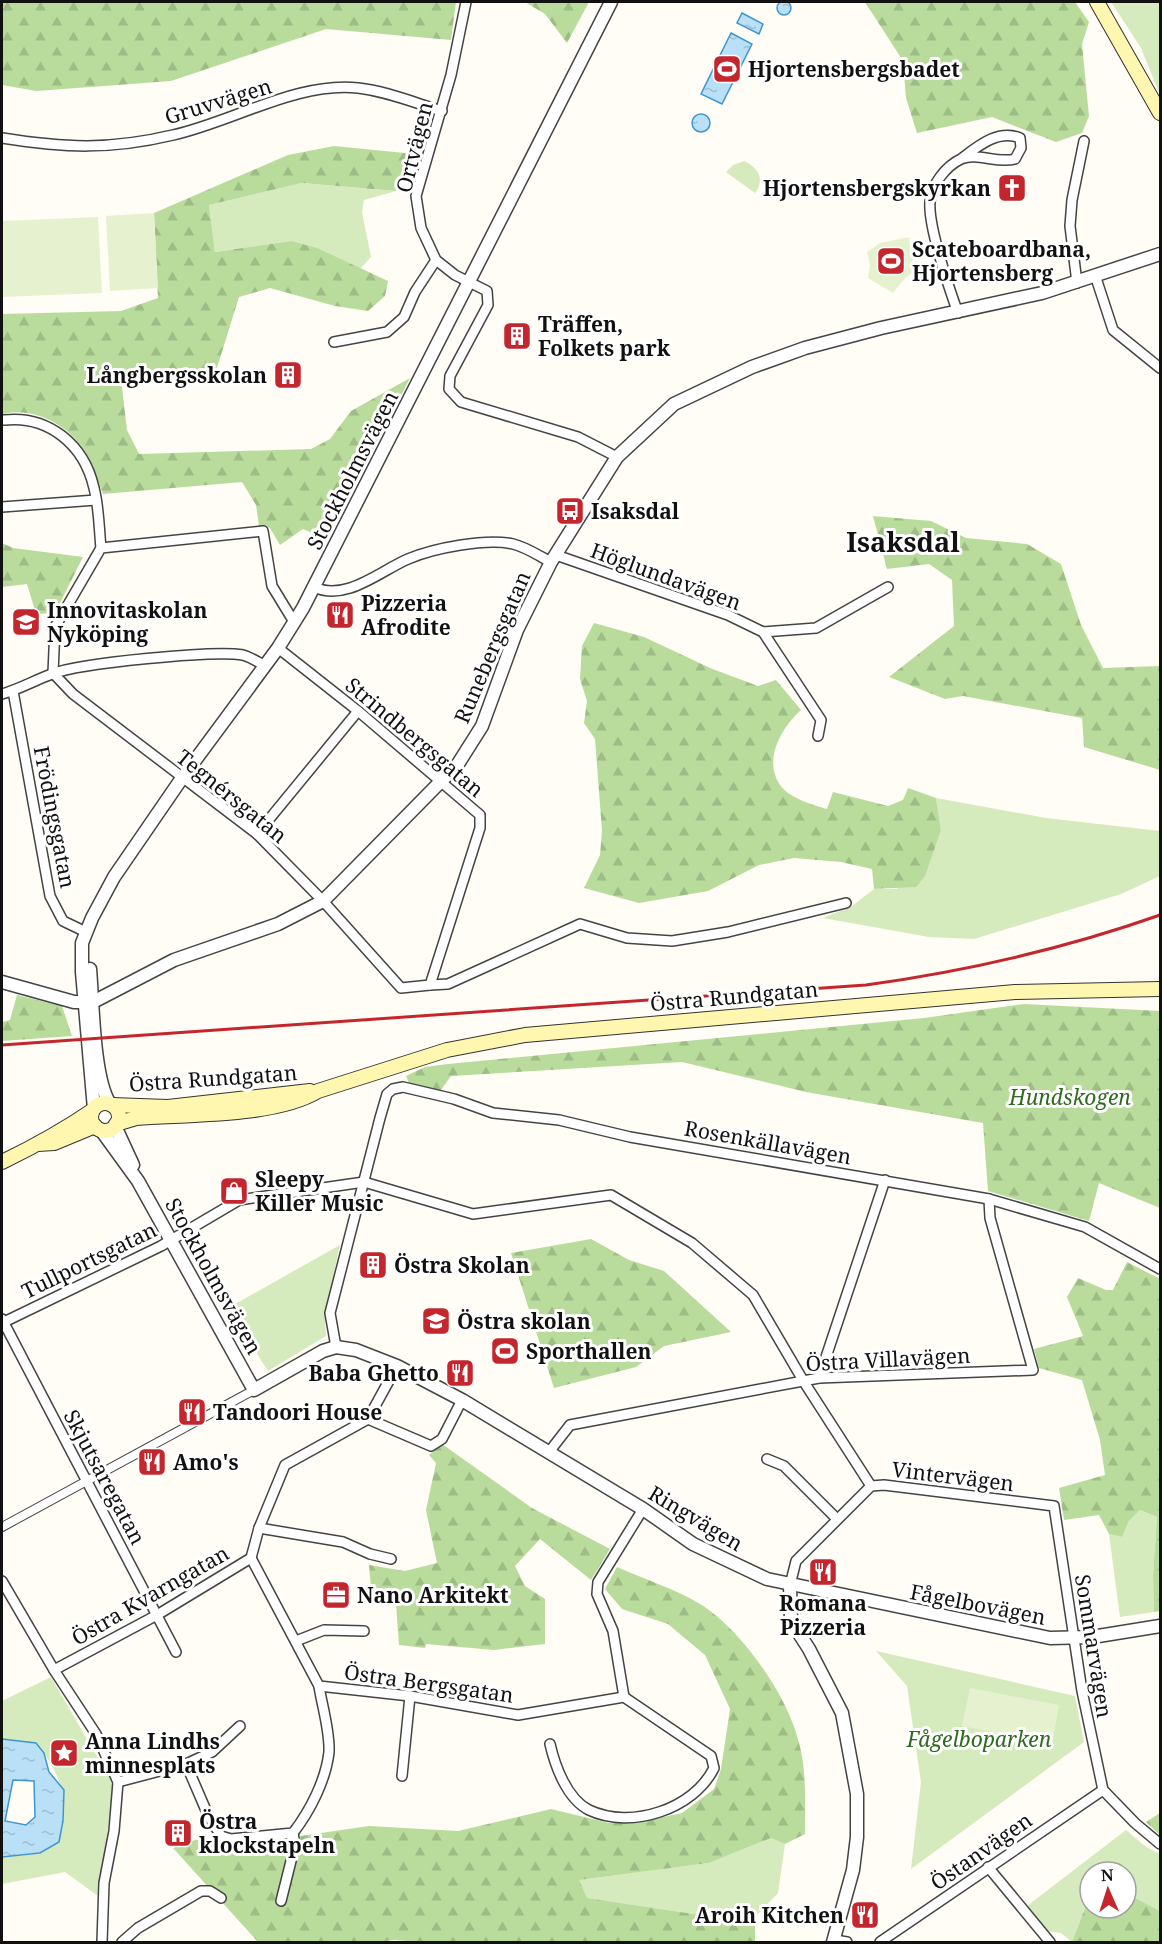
<svg xmlns="http://www.w3.org/2000/svg" width="1162" height="1944" font-family="'Noto Serif',serif">
<style>
.green{fill:#d5ebbd}
.forest{fill:url(#forest-firs)}
.pitch{fill:#e6f2cf}
.water{fill:url(#water-ripples);stroke:#3f96cf;stroke-width:1.5;fill-rule:evenodd}
.lines{fill:none;stroke-linecap:round;stroke-linejoin:round}
.pedestrian-casing{stroke:#444;stroke-width:10}
.minor-casing{stroke:#444;stroke-width:12}
.tertiary-casing{stroke:#444;stroke-width:15}
.secondary-casing{stroke:#333;stroke-width:16}
.pedestrian{stroke:#fff;stroke-width:8}
.minor{stroke:#fff;stroke-width:9}
.tertiary{stroke:#fff;stroke-width:12}
.secondary{stroke:#fff6b0;stroke-width:14}
.rail{stroke:#c4262e;stroke-width:3}
.labels{text-anchor:middle;dominant-baseline:central;stroke-width:6;stroke-linejoin:round;paint-order:stroke}
.poi-label{font-size:21px;font-weight:bold;fill:#111;stroke:#fff;text-anchor:start}
.street-label{font-size:21px;fill:#111;stroke:#fff}
.park-label{font-size:21px;font-style:italic;fill:#2f6b1f;stroke:#fff}
.district-label{font-size:27px;font-weight:bold;fill:#111;stroke:#fff}
</style>
<defs>
<pattern id="forest-firs" width="22" height="20" patternUnits="userSpaceOnUse" patternTransform="scale(1.5)"><rect width="22" height="20" fill="#b9dc9c"/><path d="M5 1l3.5 6h-7zM16 11l3.5 6h-7z" fill="#9ebc85"/></pattern>
<pattern id="water-ripples" width="26" height="14" patternUnits="userSpaceOnUse" patternTransform="scale(1.5)"><rect width="26" height="14" fill="#b9e0f7"/><path d="M2 4q2-2 4 0t4 0M15 11q2-2 4 0t4 0" fill="none" stroke="#9ebfd3"/></pattern>
</defs>
<rect width="100%" height="100%" fill="#fffdf5"/>
<g class="green">
<path d="M1111,2H1160V95L1141,48Z"/>
<path d="M744,161C759,168 765,179 755,193L726,172L733,165Z"/>
<path d="M302,183L396,191L364,200L362,212L371,257L360,269L291,241L215,252L209,205Z"/>
<path d="M936,798L1046,818L1160,831V876L1121,894L974,939L929,937L823,918L852,906L874,889H897L941,830Z"/>
<path d="M340,1245L325,1314L326,1336L268,1371L228,1308Z"/>
<path d="M1140,1510L1157,1517L1153,1576L1154,1612L1120,1617L1109,1534L1122,1537L1129,1521Z"/>
<path d="M876,1651L1075,1696L1084,1742L911,1869L921,1782L907,1686Z"/>
<path d="M51,1677L114,1786L98,1896L65,1872L2,1884V1857L40,1854L59,1842C68,1800 64,1777 36,1743L2,1739V1701Z"/>
<path d="M1126,1830L1146,1847L1160,1854V1911L1126,1893V1872H1090V1895L1072,1942L1061,1933L1046,1931L1027,1906Z"/>
<path d="M771,1838L785,1844L778,1893L755,1917H714L586,1898L578,1880L709,1863Z"/>
</g>
<g class="forest">
<path d="M2,2H456L451,40L326,29L171,81L36,91L2,85Z"/>
<path d="M525,2H589L567,43L545,14Z"/>
<path d="M865,2H1075L1089,22L1082,44L1089,116L1082,133L1056,142L992,117L917,133L906,98L903,61Z"/>
<path d="M334,146L415,154L396,191L302,183L209,205L215,252L291,241L317,248L388,281L385,296L368,311L335,306L270,288L239,297L216,371L121,379L127,430L139,454L311,449L330,439L351,411L410,378L326,539L303,529L280,545L270,528L259,526L256,505L242,482L103,494C97,480 93,462 84,450C66,423 33,407 2,414V314L121,311L158,298L154,213L288,155Z"/>
<path d="M873,516L931,521L966,538L1027,544L1061,564L1081,625L1103,668L1160,666V770L1084,747L1082,718L963,696L945,699L889,677L954,626L952,580L929,564L887,569Z"/>
<path d="M2,543L13,548L83,557L55,613L36,614L27,584L2,587Z"/>
<path d="M594,623L644,637L710,668L758,686L776,680L801,710C781,728 763,760 780,785C789,798 813,805 827,809L833,792L888,806L903,800L908,788L936,798L941,830L925,876L916,887L874,889L872,869L841,862L794,858L759,865L708,891L639,903L584,888L600,855L602,831L595,739L584,723L587,701L580,679L582,646Z"/>
<path d="M17,995L62,1006L72,1036L2,1041V1022L10,1020Z"/>
<path d="M1024,1004L1160,1011V1208L1099,1183L1089,1221L988,1191L983,1123L806,1092L682,1062L451,1076L438,1094L412,1090L406,1076L425,1067L448,1064L924,1018Z"/>
<path d="M591,1239L629,1260L664,1271L731,1332L664,1346L636,1367L554,1388L511,1253Z"/>
<path d="M1127,1262L1160,1279V1611L1154,1612L1153,1576L1157,1517L1140,1510L1129,1521L1122,1537L1109,1534L1099,1515L1064,1520L1059,1488L1105,1475L1100,1440L1082,1380L1039,1368L1034,1349L1083,1336L1067,1297L1078,1278L1106,1290H1113Z"/>
<path d="M442,1444L532,1508L610,1549L591,1580L540,1539L515,1566L525,1586L545,1599V1644L494,1650L426,1644L425,1648L399,1645L396,1604L372,1599L369,1565L405,1571L437,1563L426,1510L436,1463L429,1455Z"/>
<path d="M617,1567C644,1579 675,1589 700,1604C741,1629 788,1696 799,1743C807,1772 805,1804 805,1834L785,1844L771,1838L709,1863L579,1880L587,1898L714,1917H755V1942H421L394,1940L378,1942H258L173,1848L198,1839L213,1838L223,1845H238L369,1826L458,1831L551,1809L609,1823H635L682,1813L714,1789L721,1769L730,1709L705,1655L668,1624L622,1609L605,1589Z"/>
<path d="M1160,1813V1835L1146,1822Z"/>
<path d="M1126,1893L1160,1911V1942H1072L1090,1895V1908H1126Z"/>
</g>
<g class="pitch">
<path d="M154,213L158,288L110,291L106,216Z"/>
<path d="M98,217L102,293L2,297V221Z"/>
<path d="M909,237L914,272L905,278L893,293L868,278L870,265L867,252L880,243Z"/>
<path d="M970,1688L1059,1705L1052,1744L962,1726Z"/>
</g>
<g class="water">
<circle cx="784" cy="8" r="7"/>
<path d="M742,13L763,24L759,34L737,23Z"/>
<path d="M731,33L752,44L722,104L701,94Z"/>
<circle cx="701" cy="123" r="9"/>
<path d="M2,1739L36,1743L44,1753L49,1772L64,1790L63,1821L59,1842L40,1853L2,1857ZM13,1780L34,1781L35,1817L26,1825L5,1821Z"/>
</g>
<g class="lines">
<g class="pedestrian-casing">
<path id="pedestrian" d="M2,1527L254,1390"/>
</g>
<g class="minor-casing">
<g id="minor">
<path d="M466,2L451,75L416,196L421,228L436,260L455,275L487,291L488,305L450,376L449,389L461,402L578,437L617,457"/>
<path d="M2,138C65,148 110,150 173,135C232,122 298,81 358,88C386,91 415,103 442,111"/>
<path d="M1096,278L1113,330L1160,368"/>
<path d="M1077,283L1070,226L1072,200L1084,141"/>
<path d="M958,313C949,288 928,226 930,202C931,185 946,166 961,159C977,152 997,164 1015,159L1021,148L1020,138C998,129 978,146 961,159"/>
<path d="M334,342L387,332L404,317L415,292L436,260"/>
<path d="M4,420C48,415 84,444 94,488C99,507 99,528 101,548"/>
<path d="M2,507L96,500"/>
<path d="M556,555L728,615L763,632L816,628L888,587"/>
<path d="M314,587C346,602 380,571 408,559C434,548 486,538 513,544C526,547 539,556 551,562"/>
<path d="M763,632L821,720L818,736"/>
<path d="M278,648L358,711L480,815V828L430,985L401,988L323,901L257,834L73,694L53,673L55,627L101,548L263,531L272,586L294,622"/>
<path d="M13,691L50,896L63,921L86,932"/>
<path d="M2,694C20,689 35,680 52,674C79,663 215,650 243,655C250,657 258,662 264,665"/>
<path d="M257,834L358,711"/>
<path d="M430,985L448,984L580,924L627,938L672,941L728,932L846,903"/>
<path d="M2,1319L176,1652"/>
<path d="M2,1323L161,1246L239,1200L364,1182L473,1214L611,1195L692,1243L753,1295L804,1382L871,1486"/>
<path d="M336,1347L330,1313L380,1118L387,1094L393,1089L403,1087L454,1099L493,1113L559,1120L630,1137L989,1199L1085,1227L1160,1269"/>
<path d="M819,1378L885,1180"/>
<path d="M368,1419L431,1446L442,1439L462,1400"/>
<path d="M549,1452L570,1425L819,1378L1033,1370L990,1218L989,1199"/>
<path d="M767,1459L784,1466L837,1519"/>
<path d="M259,1528L343,1542L370,1554L391,1559"/>
<path d="M251,1558L319,1686L410,1696L518,1715L624,1697L711,1756L714,1768C694,1809 631,1830 589,1810C567,1799 555,1766 550,1744"/>
<path d="M2,1581L54,1670L96,1734L118,1782L114,1831L104,1883L102,1942"/>
<path d="M790,1585L796,1561L871,1486L884,1485L1054,1506L1082,1691L1103,1790L1135,1823L1160,1844"/>
<path d="M296,1641L324,1630L364,1631"/>
<path d="M54,1670L157,1615L251,1558L259,1528L285,1465L368,1419L397,1366"/>
<path d="M624,1697L613,1631L597,1594L598,1582L643,1509"/>
<path d="M186,1764L208,1815L221,1836L231,1839L293,1833C310,1811 326,1780 329,1752C330,1731 322,1706 319,1686"/>
<path d="M402,1776L410,1696"/>
<path d="M118,1782L186,1764L212,1752L240,1726"/>
<path d="M988,1867L1050,1942"/>
<path d="M281,1901L295,1845L293,1833"/>
<path d="M835,1940L847,1942"/>
<path d="M122,1942L138,1928L201,1891H210L221,1898"/>
<path d="M880,1942L1103,1790"/>
</g>
</g>
<g class="tertiary-casing">
<g id="tertiary">
<path d="M90,969C93,1002 93,1078 110,1104"/>
<path d="M2,982L74,1002H93L174,960L278,924L323,901L458,764L482,726L517,630L551,562L617,457L674,404L752,367L805,348L881,328L1042,293L1160,254"/>
<path d="M94,1109L82,972V943L92,918L114,877L182,778L278,648L303,608L611,2"/>
<path d="M115,1126L133,1165"/>
<path d="M101,1130L138,1181L254,1390L323,1351L336,1347L356,1350L397,1366L462,1400L643,1509L693,1544L767,1579L1050,1638L1092,1637L1160,1626"/>
<path d="M790,1585L791,1621L809,1649L842,1713L857,1794V1837L853,1870L833,1942"/>
</g>
</g>
<g class="secondary-casing">
<g id="secondary">
<path d="M1097,2L1160,113"/>
<circle cx="105" cy="1117" r="14"/>
<path d="M112,1105L168,1107L310,1091"/>
<path d="M116,1124L136,1118C187,1114 275,1117 318,1091L447,1050L525,1035L1015,992L1160,989"/>
<path d="M38,1144L54,1143L95,1126"/>
<path d="M2,1162C33,1147 64,1130 93,1110"/>
</g>
</g>
<use href="#pedestrian" class="pedestrian"/>
<use href="#minor" class="minor"/>
<use href="#tertiary" class="tertiary"/>
<use href="#secondary" class="secondary"/>
<path class="rail" d="M2,1045L866,985C967,971 1064,949 1160,915"/>
</g>
<defs>
<g id="stadium-square" transform="scale(1.5)"><rect x="-9" y="-9" width="18" height="18" rx="4" fill="#c4262e" stroke="#fff"/><path d="M0-5a6.5 5 0 1 0 0 10a6.5 5 0 1 0 0-10ZM-3.5-1.8h7v3.6h-7Z" fill="#fff"/></g>
<g id="church-square" transform="scale(1.5)"><rect x="-9" y="-9" width="18" height="18" rx="4" fill="#c4262e" stroke="#fff"/><path d="M-1.2-6h2.4v3.5h3.3v2.4h-3.3V6h-2.4V-.1h-3.3v-2.4h3.3Z" fill="#fff"/></g>
<g id="building-square" transform="scale(1.5)"><rect x="-9" y="-9" width="18" height="18" rx="4" fill="#c4262e" stroke="#fff"/><path d="M-4-6H4V6H1V3H-1V6H-4ZM-2.5-4.3h1.7v1.8h-1.7ZM.8-4.3h1.7v1.8H.8ZM-2.5-1h1.7V.8h-1.7ZM.8-1h1.7V.8H.8Z" fill="#fff"/></g>
<g id="bus-square" transform="scale(1.5)"><rect x="-9" y="-9" width="18" height="18" rx="4" fill="#c4262e" stroke="#fff"/><path d="M-5-6H5V4H4V6H2V4H-2V6H-4V4H-5ZM-3.5-4V0h7V-4ZM-3.5 1.2v1.5H-2V1.2ZM2 1.2v1.5H3.5V1.2Z" fill="#fff"/></g>
<g id="restaurant-square" transform="scale(1.5)"><rect x="-9" y="-9" width="18" height="18" rx="4" fill="#c4262e" stroke="#fff"/><path d="M-5-6h1v4h1v-4h1v4h1v-4h1v5L-1.5 .5V6h-2V.5L-5-1ZM5-6V6H3V1.5H1.5Q1.5-4 5-6Z" fill="#fff"/></g>
<g id="school-square" transform="scale(1.5)"><rect x="-9" y="-9" width="18" height="18" rx="4" fill="#c4262e" stroke="#fff"/><path d="M0-5L7-2L0 1L-7-2ZM-4 1L0 2.5L4 1V4Q0 6-4 4Z" fill="#fff"/></g>
<g id="shop-square" transform="scale(1.5)"><rect x="-9" y="-9" width="18" height="18" rx="4" fill="#c4262e" stroke="#fff"/><path d="M-5-2.5h2.3a2.7 3.5 0 0 1 5.4 0H5L5.5 6h-11ZM-1.5-2.5h3a1.5 2.3 0 0 0-3 0Z" fill="#fff"/></g>
<g id="office-square" transform="scale(1.5)"><rect x="-9" y="-9" width="18" height="18" rx="4" fill="#c4262e" stroke="#fff"/><path d="M-6-3h4V-5.5h4V-3h4V5H-6ZM-1-4.5V-3h2v-1.5ZM-6 0V1H6V0Z" fill="#fff"/></g>
<g id="sight-square" transform="scale(1.5)"><rect x="-9" y="-9" width="18" height="18" rx="4" fill="#c4262e" stroke="#fff"/><path d="M0-6L1.8-2.2L6-1.7L2.9 1.2L3.7 5.4L0 3.3L-3.7 5.4L-2.9 1.2L-6-1.7L-1.8-2.2Z" fill="#fff"/></g>
</defs>
<g fill-rule="evenodd">
<use href="#stadium-square" x="727" y="69"/>
<use href="#church-square" x="1012" y="188"/>
<use href="#stadium-square" x="891" y="261"/>
<use href="#building-square" x="517" y="336"/>
<use href="#building-square" x="288" y="375"/>
<use href="#bus-square" x="570" y="511"/>
<use href="#restaurant-square" x="340" y="615"/>
<use href="#school-square" x="26" y="622"/>
<use href="#shop-square" x="234" y="1191"/>
<use href="#building-square" x="373" y="1265"/>
<use href="#school-square" x="436" y="1321"/>
<use href="#stadium-square" x="505" y="1351"/>
<use href="#restaurant-square" x="460" y="1373"/>
<use href="#restaurant-square" x="192" y="1412"/>
<use href="#restaurant-square" x="152" y="1462"/>
<use href="#restaurant-square" x="823" y="1572"/>
<use href="#office-square" x="336" y="1595"/>
<use href="#sight-square" x="64" y="1753"/>
<use href="#building-square" x="178" y="1833"/>
<use href="#restaurant-square" x="865" y="1915"/>
</g>
<g class="labels">
<g class="poi-label">
<text x="748" y="69">Hjortensbergsbadet</text>
<text x="991" y="188" text-anchor="end">Hjortensbergskyrkan</text>
<text x="912" y="249">Scateboardbana,<tspan x="912" dy="24">Hjortensberg</tspan></text>
<text x="538" y="324">Träffen,<tspan x="538" dy="24">Folkets park</tspan></text>
<text x="267" y="375" text-anchor="end">Långbergsskolan</text>
<text x="591" y="511">Isaksdal</text>
<text x="361" y="603">Pizzeria<tspan x="361" dy="24">Afrodite</tspan></text>
<text x="47" y="610">Innovitaskolan<tspan x="47" dy="24">Nyköping</tspan></text>
<text x="255" y="1179">Sleepy<tspan x="255" dy="24">Killer Music</tspan></text>
<text x="394" y="1265">Östra Skolan</text>
<text x="457" y="1321">Östra skolan</text>
<text x="526" y="1351">Sporthallen</text>
<text x="439" y="1373" text-anchor="end">Baba Ghetto</text>
<text x="213" y="1412">Tandoori House</text>
<text x="173" y="1462">Amo's</text>
<text x="357" y="1595">Nano Arkitekt</text>
<text x="823" y="1603" text-anchor="middle">Romana<tspan x="823" dy="24">Pizzeria</tspan></text>
<text x="85" y="1741">Anna Lindhs<tspan x="85" dy="24">minnesplats</tspan></text>
<text x="199" y="1821">Östra<tspan x="199" dy="24">klockstapeln</tspan></text>
<text x="844" y="1915" text-anchor="end">Aroih Kitchen</text>
</g>
<g class="street-label">
<text transform="translate(218 101) rotate(-17)">Gruvvägen</text>
<text transform="translate(414 147) rotate(-76)">Ortvägen</text>
<text transform="translate(352 470) rotate(-63)">Stockholmsvägen</text>
<text transform="translate(666 576) rotate(20)">Höglundavägen</text>
<text transform="translate(492 647) rotate(-67)">Runebergsgatan</text>
<text transform="translate(415 737) rotate(40)">Strindbergsgatan</text>
<text transform="translate(232 796) rotate(39)">Tegnérsgatan</text>
<text transform="translate(55 817) rotate(79)">Frödingsgatan</text>
<text transform="translate(734 996) rotate(-5)">Östra Rundgatan</text>
<text transform="translate(213 1078) rotate(-4)">Östra Rundgatan</text>
<text transform="translate(768 1142) rotate(10)">Rosenkällavägen</text>
<text transform="translate(89 1260) rotate(-26)">Tullportsgatan</text>
<text transform="translate(214 1276) rotate(61)">Stockholmsvägen</text>
<text transform="translate(888 1359) rotate(-3)">Östra Villavägen</text>
<text transform="translate(953 1476) rotate(7)">Vintervägen</text>
<text transform="translate(105 1477) rotate(62)">Skjutsaregatan</text>
<text transform="translate(696 1518) rotate(31)">Ringvägen</text>
<text transform="translate(150 1595) rotate(-30)">Östra Kvarngatan</text>
<text transform="translate(978 1604) rotate(11)">Fågelbovägen</text>
<text transform="translate(1094 1646) rotate(81)">Sommarvägen</text>
<text transform="translate(429 1683) rotate(8)">Östra Bergsgatan</text>
<text transform="translate(981 1851) rotate(-35)">Östanvägen</text>
</g>
<g class="park-label">
<text x="1070" y="1097">Hundskogen</text>
<text x="979" y="1739">Fågelboparken</text>
</g>
<g class="district-label">
<text x="903" y="541">Isaksdal</text>
</g>
</g>
<rect width="1162" height="1944" fill="none" stroke="#111111" stroke-width="6"/>
<g transform="translate(1108 1890) rotate(357)"><circle r="28" fill="#ffffff" stroke="#a0a0a0" stroke-width="1.5"/>
<path d="M0-4.5L10 22L0 15L-10 22Z" fill="#c4262e"/>
<text y="-9" font-size="16" font-weight="bold" text-anchor="middle" fill="#111111">N</text>
</g>
</svg>
